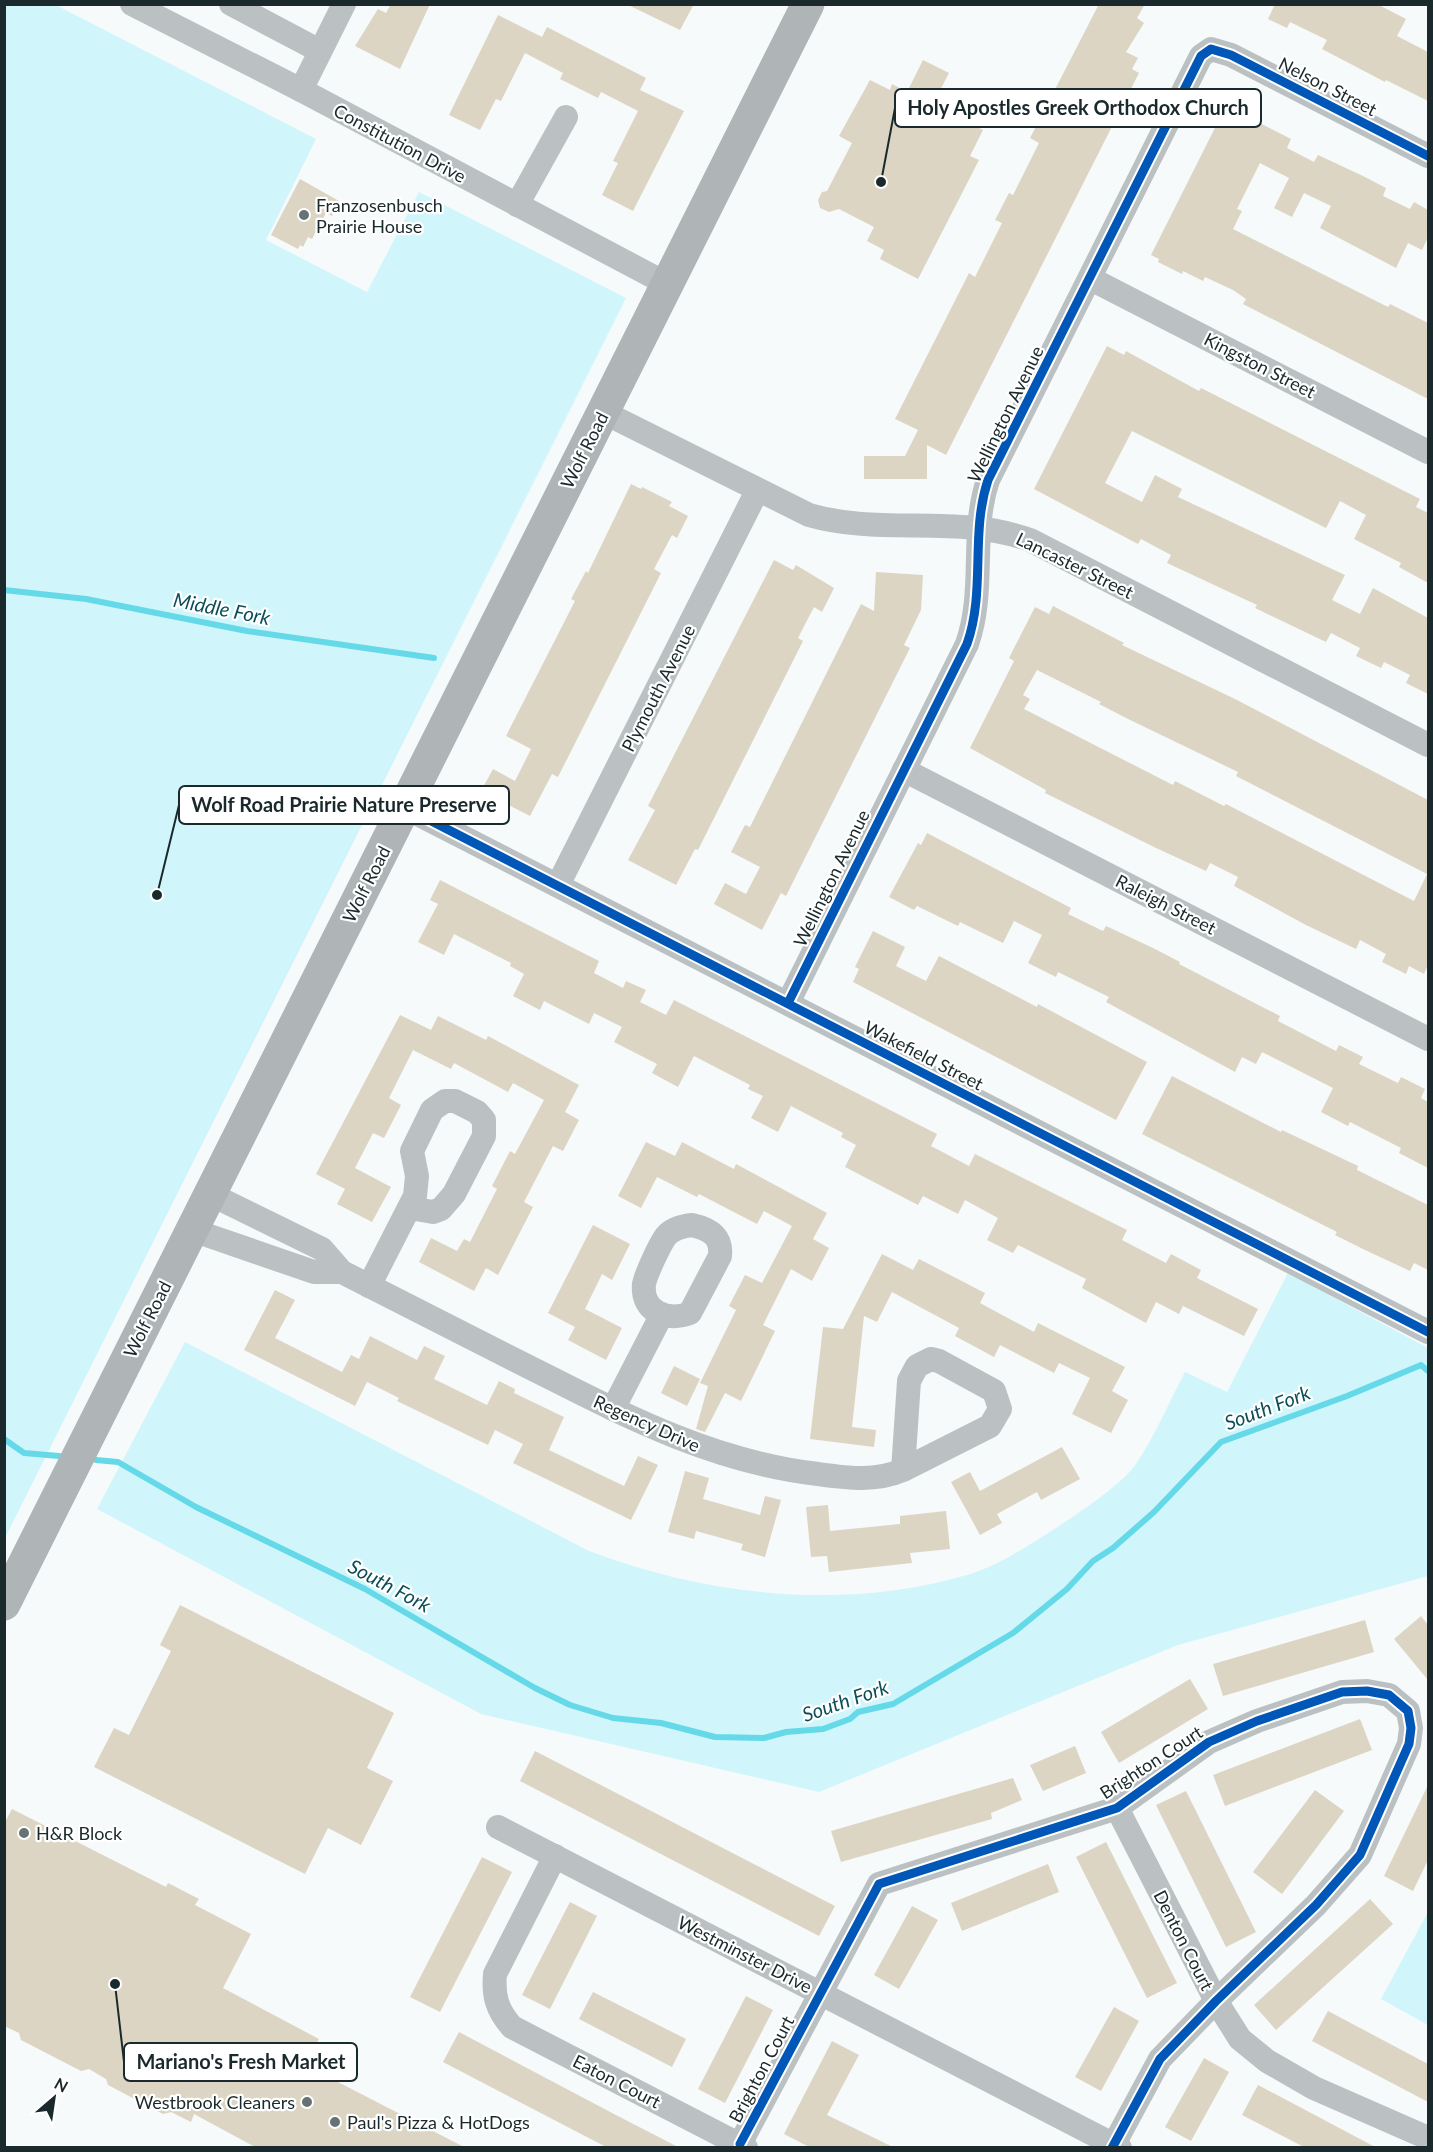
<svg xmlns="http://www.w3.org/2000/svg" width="1433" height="2152" font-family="Lato,sans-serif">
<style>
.green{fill:#d0f6fc}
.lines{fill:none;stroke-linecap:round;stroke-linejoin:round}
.stream{stroke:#65d9e8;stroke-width:6}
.building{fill:#ddd5c3;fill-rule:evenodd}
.street{stroke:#bbc1c2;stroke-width:24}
.secondary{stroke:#afb5b7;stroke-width:33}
.cycleway-casing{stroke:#fff;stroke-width:13}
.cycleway{stroke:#0057b8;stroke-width:9}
.poi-dot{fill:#677274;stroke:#fff;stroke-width:2}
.labels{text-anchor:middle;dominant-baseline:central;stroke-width:4.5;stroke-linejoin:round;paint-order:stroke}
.street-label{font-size:18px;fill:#1a292b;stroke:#fff}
.poi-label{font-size:18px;fill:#1a292b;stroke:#fff;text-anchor:start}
.water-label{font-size:20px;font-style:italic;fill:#0c4e57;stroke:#fff}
.leader{fill:none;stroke:#1a292b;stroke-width:2}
.callout-dot{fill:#1a292b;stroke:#fff;stroke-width:2}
.callout{fill:#fff;stroke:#1a292b;stroke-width:2}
.callout-label{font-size:20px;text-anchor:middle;font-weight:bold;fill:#1a292b}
</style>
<rect width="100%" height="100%" fill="#f6fafb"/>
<g class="green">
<path d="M54,4L316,139L266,240L367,292L419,192L626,298L5,1538L4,5Z"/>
<path d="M1288,1273L1428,1348V1576L1178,1645L819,1792L481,1714L97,1509L185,1342L589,1551C708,1596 843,1611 967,1575C1000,1565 1033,1543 1062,1524C1083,1510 1122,1484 1136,1464C1155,1436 1169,1402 1185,1372L1227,1392Z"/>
<path d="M1428,1912V2025L1381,1999Z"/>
</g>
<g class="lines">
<g class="stream">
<path d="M4,590L86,599L247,631L434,658"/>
<path d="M4,1439L24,1453L59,1456"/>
<path d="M96,1460L118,1462L196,1507L365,1589L535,1688L570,1705L613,1718L661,1723L715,1737L764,1738L786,1732L823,1729L850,1719L858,1712L893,1704L1013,1633L1067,1589L1093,1561L1113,1548L1154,1512L1221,1442L1347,1396L1421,1365L1428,1371"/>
</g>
</g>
<g class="building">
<path d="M391,4H430L400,69L355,46L378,9L386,13Z"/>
<path d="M626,4H694L680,30Z"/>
<path d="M1099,4H1145L1137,18L1144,23L1126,52L1138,58L1132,69L1139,73L946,455L927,445V479H864V456H905L918,430L895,419L969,273L975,277L1002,223L995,220L1009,193L1013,195L1039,143L1030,138Z"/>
<path d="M1275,4H1377L1406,19L1397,36L1428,52V101L1386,80L1385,82L1322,49L1327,40L1290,22L1287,28L1268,19Z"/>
<path d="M498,15L542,37L547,27L646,78L640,90L684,111L633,211L602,195L618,163L613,161L638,111L601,92L598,98L560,79L563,73L525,53L501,101L496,99L480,130L449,115Z"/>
<path d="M923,60L949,73L933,104L983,130L970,156L979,160L918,279L880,259L884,250L867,241L874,227L839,209L829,212L820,208L818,200L822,192L827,191L852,143L839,136L870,80L890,90L892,84L907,92Z"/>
<path d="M1226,106L1291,139L1287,148L1314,162L1318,155L1363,176L1386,188L1383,196L1410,209L1414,202L1428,210V237L1422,250L1408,243L1396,268L1320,228L1331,206L1304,193L1292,217L1274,208L1289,178L1260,163L1237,209L1242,211L1233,229L1388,307L1390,304L1428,323V399L1243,304L1246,299L1233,290L1205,277L1203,281L1183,271L1182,274L1158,262L1159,259L1151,255Z"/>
<path d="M300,179L339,201L332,216L326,213L312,239L308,237L303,247L300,245L298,249L271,235Z"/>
<path d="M1107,346L1124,355L1126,351L1199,391L1201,388L1420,499L1416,507L1428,513V583L1399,567L1401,563L1354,539L1366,515L1340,501L1326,528L1132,431L1105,483L1142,502L1155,475L1182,489L1178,497L1345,575L1332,600L1360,614L1373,588L1428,618V694L1406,683L1410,675L1384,662L1381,668L1356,656L1360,648L1331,633L1326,642L1280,620L1255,608L1257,605L1167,563L1171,555L1141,539L1138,544L1034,489Z"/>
<path d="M631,484L641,489L642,487L672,502L669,506L688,516L677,538L672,535L654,569L661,573L558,777L552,774L530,816L481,791L493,769L515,781L531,749L506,736L575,601L571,599L586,571L588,573Z"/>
<path d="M774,560L793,570L796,565L834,588L822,612L814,607L798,638L803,641L698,850L695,849L676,885L628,860L655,810L648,806Z"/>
<path d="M876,572L923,575L921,610L904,645L910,648L786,896L781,893L762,930L714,904L725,883L746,894L760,867L731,852L745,825L750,827L861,604L874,611Z"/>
<path d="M1053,606L1124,643L1122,645L1235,699L1428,800V965L1424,974L1409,966L1406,974L1382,962L1386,954L1360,940L1356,949L1306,925L1234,886L1238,877L1210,863L1206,871L1156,848L1045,793L1046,790L970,748L1014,661L1009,658L1035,607L1049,614ZM1037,670L1101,702L1099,704L1126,718L1238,772L1236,776L1427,874L1414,901L1226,804L1224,806L1175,781L1173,785L1024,709L1030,699L1023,695Z"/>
<path d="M927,833L1071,908L1068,914L1103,931L1106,926L1153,948L1180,962L1179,964L1280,1016L1278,1021L1336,1051L1339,1045L1363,1057L1359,1064L1398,1083L1401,1077L1425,1089L1421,1098L1428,1102V1168L1399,1153L1401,1148L1350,1122L1348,1126L1321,1112L1333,1088L1262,1052L1256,1064L1242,1057L1235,1072L1106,1002L1109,997L1058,972L1056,977L1028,963L1042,935L1014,921L1003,943L960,922L958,926L917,906L914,910L889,897L918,843L921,845Z"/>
<path d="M440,880L599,961L594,973L623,988L626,981L646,990L640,1002L666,1015L674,1000L937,1134L931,1146L969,1166L975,1154L1127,1230L1122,1240L1166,1263L1171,1254L1201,1270L1197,1278L1258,1309L1244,1336L1183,1306L1179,1314L1156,1302L1146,1323L1082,1288L1086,1279L1018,1245L1013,1253L987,1240L998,1218L965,1200L958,1214L923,1196L918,1205L845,1167L856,1145L841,1137L843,1133L791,1106L778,1132L751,1118L763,1096L748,1089L750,1085L694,1056L678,1087L652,1073L657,1064L614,1042L622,1027L594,1013L589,1024L544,1001L540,1010L513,996L524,974L510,966L511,963L454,934L444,955L418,942L438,904L430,900Z"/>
<path d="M873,931L905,947L896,966L926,981L939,956L1037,1007L1038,1004L1147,1062L1116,1120L853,982L859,969L855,967Z"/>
<path d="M400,1015L431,1030L438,1016L486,1040L488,1036L579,1085L565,1112L579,1120L563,1151L553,1146L524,1202L533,1207L498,1275L486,1268L474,1291L419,1262L431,1238L457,1251L464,1239L470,1242L497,1189L492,1186L510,1151L515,1154L544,1100L513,1083L508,1092L454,1063L451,1069L413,1050L389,1098L401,1105L384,1138L373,1133L355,1168L391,1187L372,1222L337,1204L345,1189L316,1174Z"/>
<path d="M1172,1076L1281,1132L1282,1130L1358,1166L1357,1170L1428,1205V1270L1414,1263L1410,1271L1363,1249L1335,1235L1337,1232L1142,1134Z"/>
<path d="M646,1142L675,1156L682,1142L734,1169L736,1164L827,1213L813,1239L829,1248L812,1281L791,1269L763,1325L775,1331L741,1401L725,1393L705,1432L696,1429L708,1386L700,1383L736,1310L729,1306L745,1275L762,1283L792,1226L764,1211L757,1224L699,1194L697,1197L657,1177L641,1208L618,1196Z"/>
<path d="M593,1225L630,1244L612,1280L602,1274L585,1309L622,1328L606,1360L568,1340L575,1327L548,1313Z"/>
<path d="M882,1254L913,1270L919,1259L985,1293L980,1303L1034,1332L1038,1323L1125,1367L1112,1391L1128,1400L1111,1433L1072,1414L1090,1378L1059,1363L1054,1373L1000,1345L994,1357L955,1336L959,1328L892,1292L877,1322L864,1316L852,1427L876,1430L874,1447L810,1439L823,1327L843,1329Z"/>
<path d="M275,1290L295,1300L275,1338L342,1372L351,1355L359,1359L370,1336L417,1360L424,1346L445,1356L434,1379L487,1405L499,1381L515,1389L514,1393L564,1417L549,1450L624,1486L638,1456L658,1465L631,1520L513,1463L523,1444L495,1430L488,1445L397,1401L399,1398L367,1382L355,1406L244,1350Z"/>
<path d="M674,1366L700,1379L687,1406L661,1393Z"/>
<path d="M1062,1447L1080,1479L1041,1500L1037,1492L997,1514L1002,1523L980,1535L951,1482L970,1472L980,1491Z"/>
<path d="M685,1471L709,1478L703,1499L760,1515L765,1496L781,1500L765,1557L741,1550L743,1544L696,1531L694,1539L668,1532Z"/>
<path d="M828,1505L830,1531L900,1524V1516L946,1511L950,1549L910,1553L912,1563L829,1572L827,1556L811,1557L806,1507Z"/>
<path d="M180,1605L394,1713L367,1768L393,1781L361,1845L328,1828L305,1874L94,1767L114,1728L129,1735L171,1651L160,1645Z"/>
<path d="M1421,1616L1428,1625V1680L1394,1639Z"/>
<path d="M1365,1620L1374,1652L1223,1696L1213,1664Z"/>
<path d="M1190,1679L1208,1709L1119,1763L1101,1732Z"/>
<path d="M1360,1719L1372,1750L1225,1806L1213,1775Z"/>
<path d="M1075,1746L1086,1773L1043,1791L1030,1765Z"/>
<path d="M535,1751L835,1906L819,1936L520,1781Z"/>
<path d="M1013,1778L1022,1800L991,1813L992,1819L841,1862L831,1831Z"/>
<path d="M1428,1785V1860L1413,1891L1384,1876Z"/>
<path d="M1315,1790L1344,1811L1282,1894L1253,1872Z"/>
<path d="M1186,1791L1256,1932L1226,1947L1156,1805Z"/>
<path d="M12,1809L166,1887L168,1883L199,1899L195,1905L251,1934L223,1988L319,2039L305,2065L466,2148H257L194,2114L191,2122L171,2112L163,2114L108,2085L106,2079L89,2069L81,2071L21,2040L19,2033L4,2026V1824Z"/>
<path d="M1106,1842L1177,1983L1147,1998L1076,1857Z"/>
<path d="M482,1857L512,1872L440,2012L410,1997Z"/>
<path d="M1048,1864L1059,1892L962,1931L951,1903Z"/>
<path d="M1370,1899L1393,1924L1276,2030L1254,2005Z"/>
<path d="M570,1902L597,1916L550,2009L522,1995Z"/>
<path d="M912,1906L938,1920L899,1989L874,1975Z"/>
<path d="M593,1992L686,2039L672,2067L579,2019Z"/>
<path d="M746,1996L773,2010L725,2103L698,2089Z"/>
<path d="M1114,2007L1139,2021L1101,2091L1075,2077Z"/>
<path d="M1328,2011L1428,2064V2102L1312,2041Z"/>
<path d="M459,2032L614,2114L680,2148H608L583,2135L443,2062Z"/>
<path d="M832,2041L859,2055L827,2115L895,2148H811L784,2134Z"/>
<path d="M1204,2058L1229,2072L1191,2141L1165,2127Z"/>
<path d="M1258,2085L1377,2148H1306L1242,2115Z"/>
</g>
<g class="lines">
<g class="street">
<path d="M132,4L301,90L667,284"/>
<path d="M231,4L320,51"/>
<path d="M301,90L344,4"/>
<path d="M517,205L566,117"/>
<path d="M1091,279L1428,452"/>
<path d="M603,412L809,515C881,536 958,514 1030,540L1428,745"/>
<path d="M904,770L1428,1039"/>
<path d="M404,807L1428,1332"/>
<path d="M558,885L757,491"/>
<path d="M788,1003L967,644C986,590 970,534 988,480L1201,56L1211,49L1231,55L1428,156"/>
<path d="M210,1194L322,1249L342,1272C399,1301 456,1330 513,1359C613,1409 705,1461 818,1474C848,1478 875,1482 903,1470L990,1426L1000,1409L994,1391L939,1361L931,1359L917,1366L909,1381L903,1470"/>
<path d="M692,1225C710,1229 722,1236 720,1256L690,1313C668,1322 641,1312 644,1284C646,1274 660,1244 666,1236C672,1229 683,1226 692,1225Z"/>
<path d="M192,1230L314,1272H342"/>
<path d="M369,1286L415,1196L417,1176L412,1151L432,1110L445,1101H455L477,1112L484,1120V1136L454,1194L441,1209L433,1212L410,1208"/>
<path d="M613,1409L661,1316"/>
<path d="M1117,1808L1216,2001L1240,2039L1267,2061L1314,2088L1428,2138"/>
<path d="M498,1827L1120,2148"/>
<path d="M555,1856L495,1974C493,1996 497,2010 512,2027L746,2148"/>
<path d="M740,2144L879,1884L1117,1808L1209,1742L1257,1721L1342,1692L1367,1691L1389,1695L1408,1711L1411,1728L1409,1744L1360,1855L1316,1905L1216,2001L1160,2059L1112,2148"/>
</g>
<path class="secondary" d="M4,1604L808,4"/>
<g class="cycleway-casing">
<g id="cycleway">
<path d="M404,807L1428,1332"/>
<path d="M788,1003L967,644C986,590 970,534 988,480L1201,56L1211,49L1231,55L1428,156"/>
<path d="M740,2144L879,1884L1117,1808L1209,1742L1257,1721L1342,1692L1367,1691L1389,1695L1408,1711L1411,1728L1409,1744L1360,1855L1316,1905L1216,2001L1160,2059L1112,2148"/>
</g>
</g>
<use href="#cycleway" class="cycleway"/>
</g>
<g class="poi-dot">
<circle cx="304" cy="215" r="6"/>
<circle cx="24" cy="1833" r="6"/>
<circle cx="307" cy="2102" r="6"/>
<circle cx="335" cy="2122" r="6"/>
</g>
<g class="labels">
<g class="street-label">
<text transform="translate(1328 86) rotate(27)">Nelson Street</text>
<text transform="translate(400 143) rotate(28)">Constitution Drive</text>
<text transform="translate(1260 365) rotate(27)">Kingston Street</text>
<text transform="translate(1005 414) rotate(-64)">Wellington Avenue</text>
<text transform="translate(584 450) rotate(-63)">Wolf Road</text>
<text transform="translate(1075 565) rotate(26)">Lancaster Street</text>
<text transform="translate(658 688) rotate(-63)">Plymouth Avenue</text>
<text transform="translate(831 878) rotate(-64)">Wellington Avenue</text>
<text transform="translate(366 884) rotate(-63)">Wolf Road</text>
<text transform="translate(1166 904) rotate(27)">Raleigh Street</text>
<text transform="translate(924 1055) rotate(27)">Wakefield Street</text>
<text transform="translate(147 1319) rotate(-63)">Wolf Road</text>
<text transform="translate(647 1423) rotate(24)">Regency Drive</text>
<text transform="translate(1151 1762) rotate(-33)">Brighton Court</text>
<text transform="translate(1184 1940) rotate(63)">Denton Court</text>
<text transform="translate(745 1954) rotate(27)">Westminster Drive</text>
<text transform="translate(761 2069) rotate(-62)">Brighton Court</text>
<text transform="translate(617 2081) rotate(27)">Eaton Court</text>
</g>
<g class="poi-label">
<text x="316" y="205">Franzosenbusch<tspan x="316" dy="21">Prairie House</tspan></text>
<text x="36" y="1833">H&amp;R Block</text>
<text x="295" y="2102" text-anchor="end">Westbrook Cleaners</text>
<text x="347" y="2122">Paul's Pizza &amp; HotDogs</text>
</g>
<g class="water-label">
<text transform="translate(222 608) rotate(11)">Middle Fork</text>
<text transform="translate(1267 1407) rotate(-21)">South Fork</text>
<text transform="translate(390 1585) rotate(28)">South Fork</text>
<text transform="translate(845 1700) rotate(-19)">South Fork</text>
</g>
</g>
<path class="leader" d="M881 182L895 108M157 895L179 805M115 1984L124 2062"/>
<g class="callout-dot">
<circle cx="881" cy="182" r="6"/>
<circle cx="157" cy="895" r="6"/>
<circle cx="115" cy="1984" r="6"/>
</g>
<g class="callout">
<rect x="895" y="89" width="366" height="38" rx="6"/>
<rect x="179" y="786" width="330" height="38" rx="6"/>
<rect x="124" y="2043" width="233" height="38" rx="6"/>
</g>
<g class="callout-label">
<text x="1078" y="115">Holy Apostles Greek Orthodox Church</text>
<text x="344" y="812">Wolf Road Prairie Nature Preserve</text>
<text x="241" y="2069">Mariano's Fresh Market</text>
</g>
<rect width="1433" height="2152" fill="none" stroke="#1a292b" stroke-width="12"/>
<g transform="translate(54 2098) rotate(29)" stroke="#ffffff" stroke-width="4.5" paint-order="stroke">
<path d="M0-4.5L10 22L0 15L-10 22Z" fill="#1a292b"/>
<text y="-9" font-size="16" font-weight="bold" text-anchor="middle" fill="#1a292b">N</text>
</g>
</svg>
